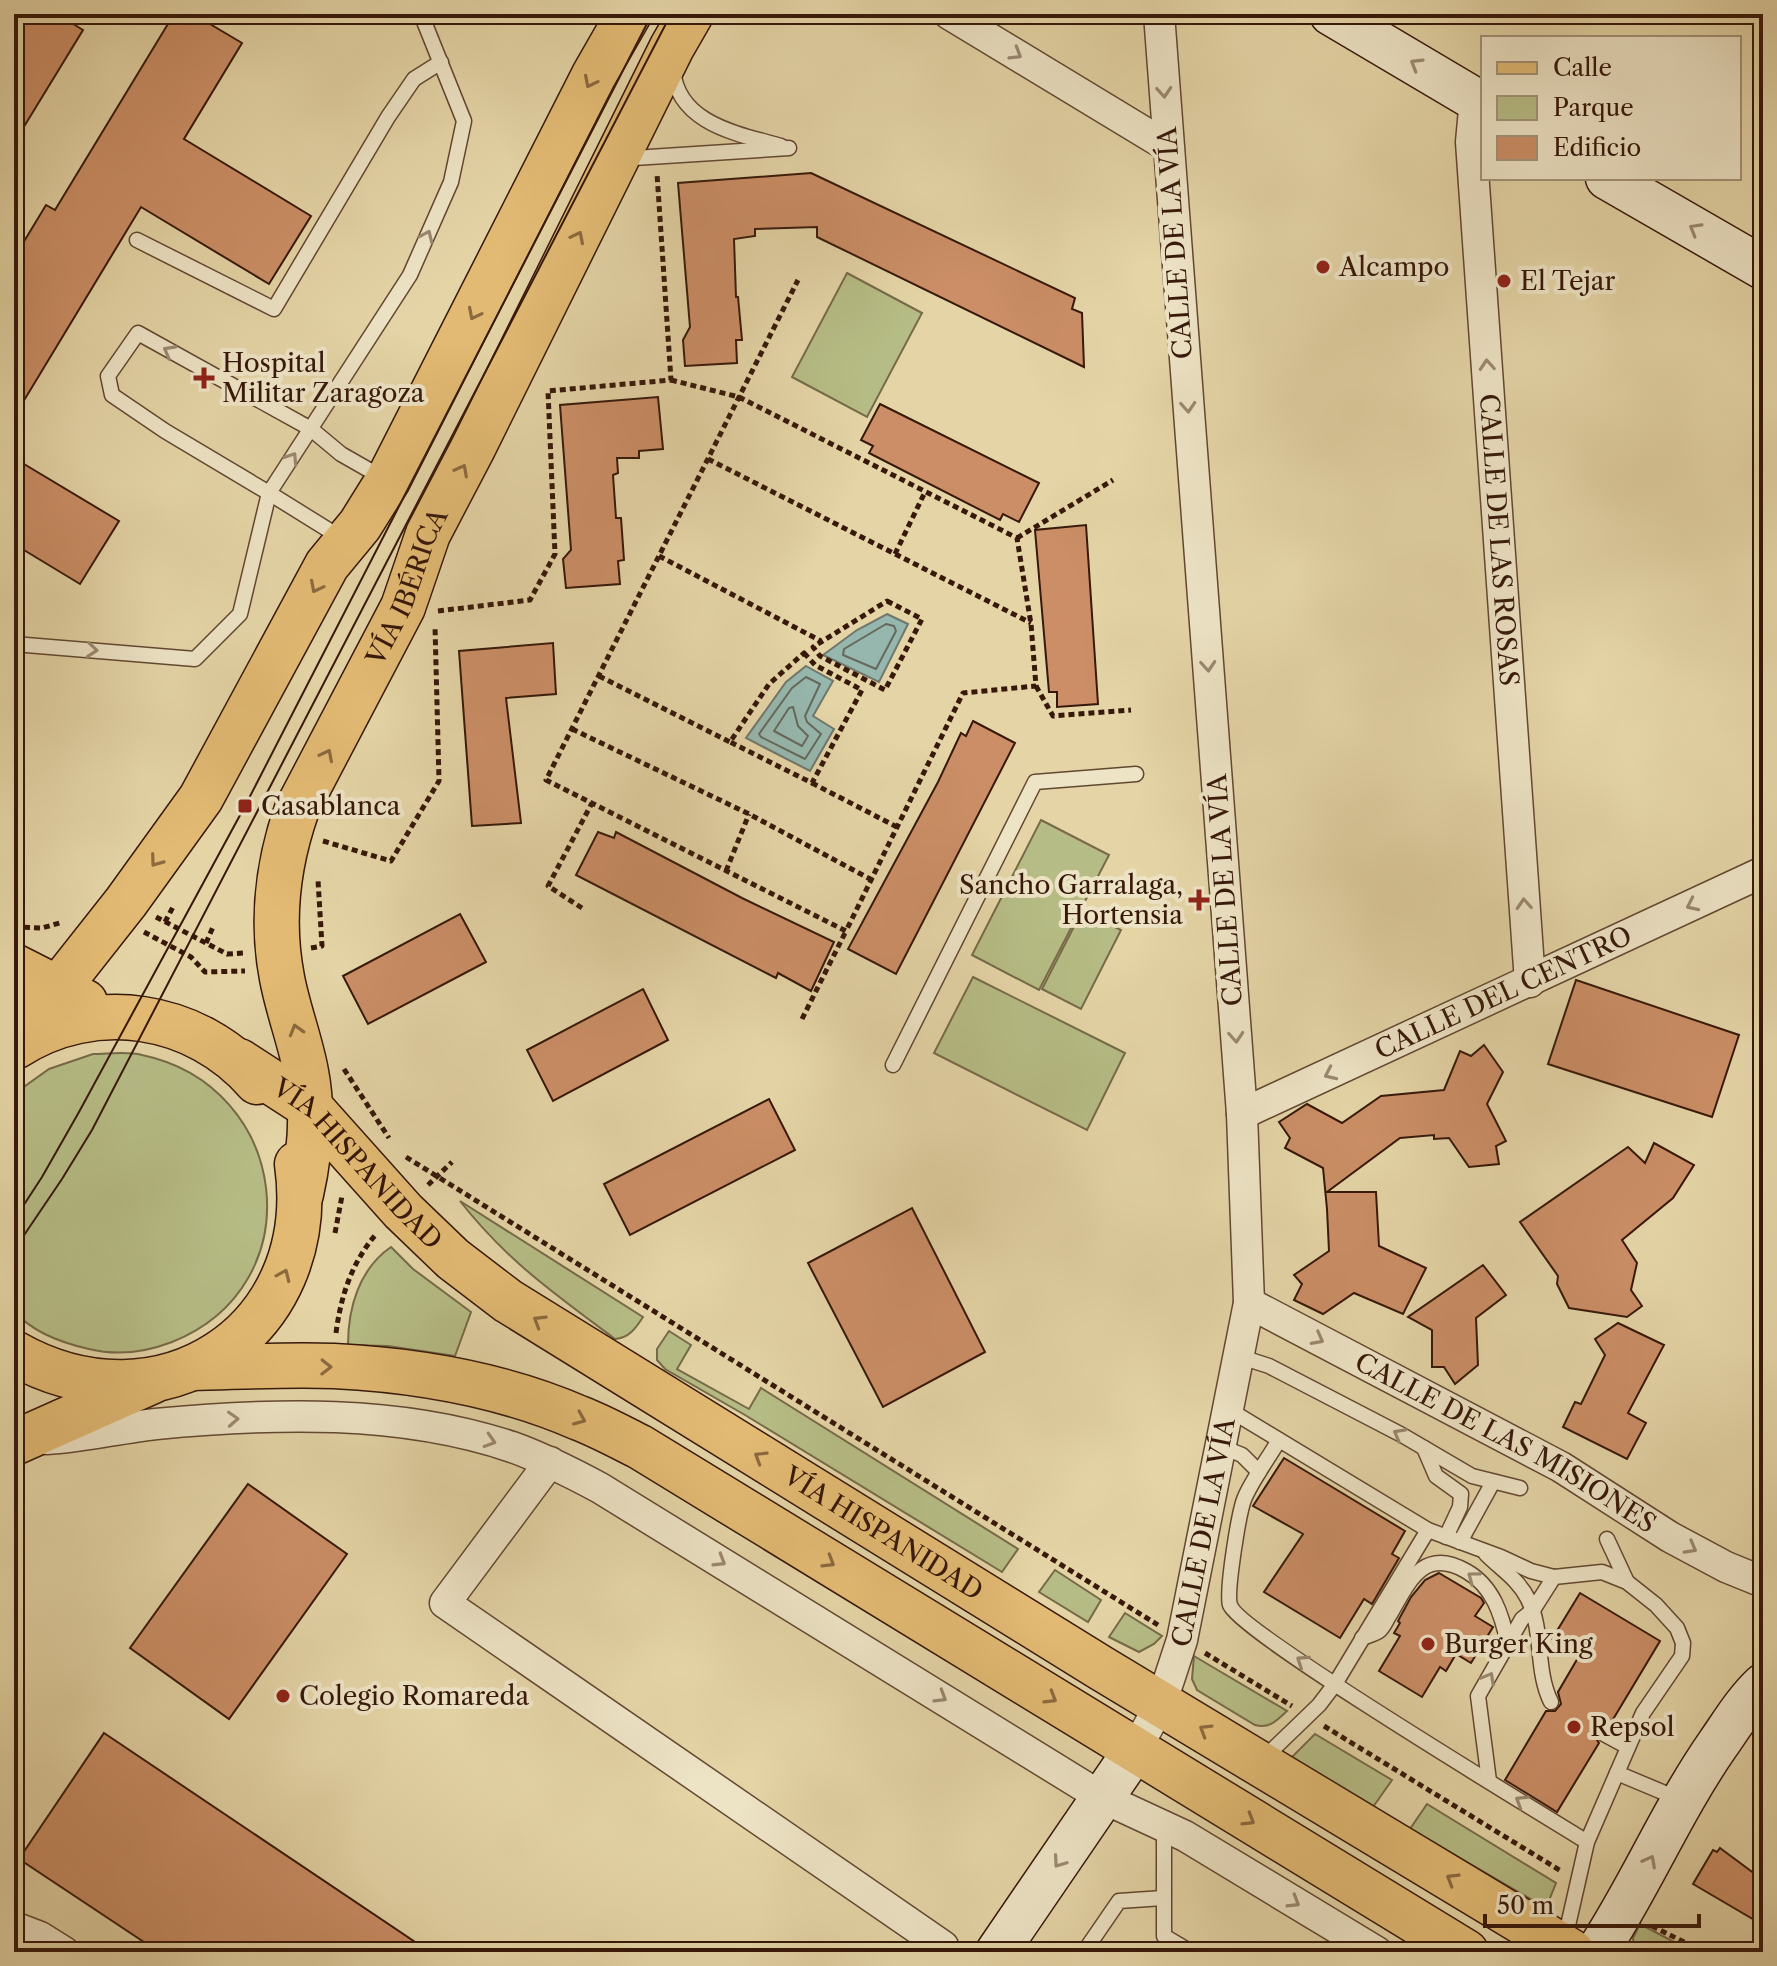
<svg xmlns="http://www.w3.org/2000/svg" width="1777" height="1966" font-family="'Libre Caslon Text',serif">
<style>
.green{fill:#b6bc85;stroke:#766a48;stroke-width:2}
.water{fill:#96b7ad;stroke:#70776c;stroke-width:2}
.lines{fill:none;stroke-linecap:round;stroke-linejoin:round}
.shore{stroke:#66685c;stroke-width:2}
.building{fill:#cb8e66;stroke:#37180a;stroke-width:2}
.lane-casing{stroke:#624731;stroke-width:17}
.street-casing{stroke:#624731;stroke-width:33}
.secondary-casing{stroke:#37180a;stroke-width:45}
.primary-casing{stroke:#37180a;stroke-width:47}
.highway-casing{stroke:#37180a;stroke-width:47}
.path{stroke:#37180a;stroke-width:5;stroke-dasharray:6 4;stroke-linecap:butt}
.lane{stroke:#ede3c5;stroke-width:14}
.street{stroke:#ede3c5;stroke-width:30}
.secondary{stroke:#ede3c5;stroke-width:42}
.primary{stroke:#e2ba73;stroke-width:44}
.highway{stroke:#e2ba73;stroke-width:44}
.tram{stroke:#37180a;stroke-width:2}
.oneway{stroke:#9b8871}
.oneway2{stroke:#8c693e}
.poi-dot{fill:#8f2418;stroke:#ede3c5;stroke-width:3}
.labels{text-anchor:middle;dominant-baseline:central;stroke-width:8;stroke-linejoin:round;paint-order:stroke}
.street-label{font-size:26px;fill:#37180a;stroke:#ede3c5}
.poi-label{font-size:26px;fill:#37180a;stroke:#ede3c5;text-anchor:start}
</style>
<rect width="100%" height="100%" fill="#e4d4a6"/>
<filter id="stains"><feTurbulence type="fractalNoise" baseFrequency=".0025" numOctaves="4"/><feColorMatrix values="0 0 0 0 .2 0 0 0 0 .09 0 0 0 0 .02 0 0 0 .5 -.17"/></filter>
<radialGradient id="worn" r=".72"><stop offset=".6" stop-color="#630" stop-opacity="0"/><stop offset="1" stop-color="#630" stop-opacity=".3"/></radialGradient>
<g class="green">
<path d="M847,273L922,313L867,417L792,377Z"/>
<path d="M1041,820L1109,855L1039,990L972,955Z"/>
<path d="M1082,911L1121,930L1081,1009L1042,989Z"/>
<path d="M973,977L1125,1053L1087,1130L934,1053Z"/>
<path d="M93,1054C108,1054 127,1051 142,1055C290,1086 315,1285 172,1342C146,1352 117,1356 89,1349C62,1343 33,1333 14,1311V1094L49,1069Z"/>
<path d="M460,1201L643,1317C636,1328 629,1338 615,1339C555,1294 507,1261 460,1201Z"/>
<path d="M391,1247L413,1269L471,1312L455,1356L388,1346L348,1345C348,1308 359,1269 391,1247Z"/>
<path d="M669,1331L691,1345L677,1369L749,1409L761,1388L1018,1549L1002,1572L745,1415L665,1369L657,1360V1349Z"/>
<path d="M1055,1570L1101,1600L1088,1622L1039,1592Z"/>
<path d="M1125,1613L1162,1636L1154,1644L1139,1652L1109,1637Z"/>
<path d="M1194,1656L1287,1711C1277,1720 1270,1729 1255,1725L1197,1690L1192,1679Z"/>
<path d="M1315,1734L1392,1780L1373,1807L1291,1758Z"/>
<path d="M1427,1804L1556,1883L1546,1908L1410,1829Z"/>
<path d="M1640,1924L1693,1952H1635L1633,1938Z"/>
</g>
<g class="water">
<path d="M887,614L908,624L879,682L823,655L857,630Z"/>
<path d="M806,666L833,681L813,716L834,729L810,771L746,738L786,682Z"/>
</g>
<g class="lines">
<g class="shore">
<path d="M886,624L894,626L896,631L876,669L843,655L844,649Z"/>
<path d="M806,677L820,684L805,716L807,722L821,734L805,759L761,737L759,734L792,688Z"/>
<path d="M793,707L798,726L808,736L802,746L774,731L789,708Z"/>
</g>
</g>
<g class="building">
<path d="M14,14H57L83,30L14,143Z"/>
<path d="M174,14H193L242,43L184,139L311,216L269,284L141,207L14,417V258L46,205L55,210Z"/>
<path d="M811,173L1075,298L1072,309L1082,313L1084,367L817,237V227L755,229V236L734,239L736,297H738L742,340H736L737,363L685,366L683,340L690,327L678,183Z"/>
<path d="M658,397L663,449L639,451V458H617L618,473L613,475L616,518H621L624,560L618,561L620,584L566,588L563,559L571,550L560,405Z"/>
<path d="M880,404L1039,483L1019,522L1003,514L1000,520L869,453L873,446L861,440Z"/>
<path d="M14,458L119,521L80,584L14,544Z"/>
<path d="M1086,525L1098,704L1057,707V692H1049L1035,530Z"/>
<path d="M553,643L556,694L506,698L521,823L472,826L459,651Z"/>
<path d="M973,721L1015,743L896,974L848,949L938,782L961,733L966,736Z"/>
<path d="M598,832L614,838L616,832L742,898L834,942L811,991L778,973L776,978L576,875Z"/>
<path d="M460,914L486,962L368,1024L343,976Z"/>
<path d="M1576,980L1739,1035L1712,1117L1548,1064Z"/>
<path d="M643,989L668,1040L553,1101L527,1050Z"/>
<path d="M1484,1045L1503,1072L1487,1104L1506,1141L1496,1146L1499,1164L1469,1167L1449,1138L1434,1139V1135L1400,1138L1327,1192H1376L1379,1246L1426,1268L1403,1314L1354,1293L1323,1314L1294,1300L1302,1284L1294,1275L1329,1251L1327,1209L1323,1168L1285,1148L1290,1138L1279,1122L1307,1104L1342,1123L1381,1096L1444,1090L1460,1051L1471,1056Z"/>
<path d="M769,1099L795,1150L630,1235L604,1184Z"/>
<path d="M1654,1143L1694,1165L1673,1198L1622,1240L1637,1263L1631,1290L1642,1306L1627,1317L1569,1308L1557,1284L1558,1276L1520,1222L1628,1147L1645,1163Z"/>
<path d="M912,1208L985,1352L883,1407L808,1263Z"/>
<path d="M1483,1265L1506,1295L1476,1318L1478,1365L1455,1384L1444,1367H1432V1330L1408,1317Z"/>
<path d="M1618,1323L1664,1345L1628,1413L1646,1423L1627,1459L1563,1427L1575,1402L1581,1404L1605,1355L1595,1339Z"/>
<path d="M1284,1458L1405,1531L1392,1554L1399,1558L1372,1604L1364,1599L1340,1638L1264,1592L1303,1534L1253,1506Z"/>
<path d="M248,1484L347,1554L229,1719L130,1648Z"/>
<path d="M1439,1573L1481,1598L1484,1603L1475,1616L1493,1627L1471,1663L1456,1654L1446,1671L1440,1667L1422,1697L1379,1671L1400,1636L1394,1633L1400,1623L1398,1621L1411,1597L1425,1580Z"/>
<path d="M1580,1593L1660,1641L1609,1726L1603,1724L1596,1729L1594,1735L1599,1743L1557,1812L1505,1780L1546,1711H1555L1561,1704L1558,1692L1579,1656L1552,1639Z"/>
<path d="M104,1733L430,1952H159L19,1859Z"/>
<path d="M1720,1848L1763,1880V1925L1693,1884L1713,1850L1717,1852Z"/>
</g>
<g class="lines">
<g class="lane-casing">
<g id="lane">
<path d="M673,69C677,124 739,134 781,146"/>
<path d="M623,161L634,158L789,148"/>
<path d="M137,240L274,309L388,117L414,79L441,62"/>
<path d="M343,539L269,493L410,275L451,182L464,121L421,14"/>
<path d="M14,644L195,659L240,614L269,493L165,431L112,395L108,376L138,333L311,429L341,454L383,478"/>
<path d="M893,1065L1035,782L1136,774"/>
<path d="M1238,1356L1269,1366L1402,1435L1472,1476L1520,1488"/>
<path d="M1228,1409L1428,1530L1501,1557L1531,1571L1554,1577L1602,1572L1627,1582L1656,1605L1677,1628L1683,1643L1682,1656L1643,1713L1587,1842L1564,1943"/>
<path d="M1279,1440C1268,1459 1254,1477 1245,1497C1239,1510 1226,1592 1230,1605C1238,1631 1542,1814 1587,1842"/>
<path d="M1220,1446L1242,1455L1259,1472"/>
<path d="M1424,1448L1436,1476L1461,1494L1460,1507L1446,1537"/>
<path d="M1607,1539L1627,1582"/>
<path d="M1460,1542L1493,1482"/>
<path d="M1486,1554C1501,1569 1519,1580 1528,1599C1544,1631 1535,1670 1551,1702"/>
<path d="M1362,1638C1367,1636 1375,1634 1379,1631C1383,1628 1386,1621 1389,1616C1408,1584 1422,1546 1466,1571C1493,1586 1502,1615 1508,1644"/>
<path d="M1604,1734L1628,1747"/>
<path d="M1262,1760L1319,1705L1335,1684L1428,1530"/>
<path d="M1617,1773L1679,1799"/>
<path d="M1489,1781L1478,1696L1522,1619L1533,1610L1554,1577"/>
<path d="M1164,1824V1936L1191,1952"/>
<path d="M1084,1952L1119,1901L1163,1898"/>
</g>
</g>
<g class="street-casing">
<g id="street">
<path d="M949,14L1167,146"/>
<path id="s1" d="M1475,99L1471,142L1530,982"/>
<path id="s2" d="M1242,1114L1763,872"/>
<path id="s3" d="M1249,1303L1561,1467L1670,1537L1726,1567L1763,1582"/>
<path d="M47,1439C84,1437 119,1428 156,1424C273,1413 399,1409 512,1447C543,1458 572,1473 600,1488L1103,1798L1185,1836L1377,1952"/>
<path d="M550,1462L445,1603L943,1946"/>
<path id="s4" d="M1135,1750L1161,1704L1182,1640L1249,1303L1242,1114L1159,14"/>
<path d="M14,1927L40,1937L64,1952"/>
</g>
</g>
<g class="secondary-casing">
<g id="secondary">
<path d="M1331,14L1483,104"/>
<path d="M1607,178L1763,268"/>
<path d="M997,1952L1135,1750"/>
<path d="M1597,1952C1641,1885 1672,1810 1718,1744C1732,1724 1745,1702 1763,1685"/>
</g>
</g>
<g class="primary-casing">
<path id="primary" d="M14,1443L153,1381"/>
</g>
<g class="highway-casing">
<g id="highway">
<path d="M14,966L85,1002"/>
<path d="M14,1044L126,902L201,798L327,565L360,525L388,480L594,75L629,14"/>
<path d="M15,1047C94,996 196,1012 257,1082"/>
<path id="s5" d="M239,1061L310,1107L403,1211L453,1259L508,1301L1101,1668L1572,1952"/>
<path id="s6" d="M301,1194C310,1154 314,1113 306,1072C300,1040 288,1010 282,978C271,921 278,863 297,809L403,607L428,534L473,448L672,47L691,14"/>
<path d="M14,1353C160,1436 321,1333 297,1164"/>
<path d="M192,1368C239,1367 287,1364 334,1366C416,1370 503,1385 579,1418C600,1426 620,1437 640,1447L1466,1952"/>
</g>
</g>
<g class="path">
<path d="M671,380L739,397L1017,538L1031,624L1036,686L963,693L846,931L546,780L798,280"/>
<path d="M708,459L1031,623"/>
<path d="M1017,538L1113,480"/>
<path d="M895,554L925,492"/>
<path d="M659,556L821,641"/>
<path d="M887,601L922,619L885,690L820,656L813,647Z"/>
<path d="M438,611L530,600L555,554L548,391L671,380L657,174"/>
<path d="M804,653L815,665L862,690L812,783L730,742L769,684Z"/>
<path d="M599,676L730,742"/>
<path d="M1036,686L1053,716L1131,710"/>
<path d="M572,729L749,814L872,880"/>
<path d="M812,783L897,827"/>
<path d="M323,841L391,861L439,781L435,626"/>
<path d="M726,871L749,814"/>
<path d="M582,908L548,886L592,803"/>
<path d="M156,917L227,954L245,953"/>
<path d="M165,922L173,907"/>
<path d="M16,931L19,927L42,928L63,922"/>
<path d="M144,932L191,957L205,972L245,971"/>
<path d="M206,943L213,927"/>
<path d="M311,948L322,946L318,880"/>
<path d="M802,1019L846,931"/>
<path d="M344,1069L389,1138"/>
<path d="M406,1157L1158,1625"/>
<path d="M428,1185L452,1162"/>
<path d="M335,1233L342,1196"/>
<path d="M336,1333C341,1295 352,1262 377,1233"/>
<path d="M1205,1653L1292,1706"/>
<path d="M1324,1726L1561,1871"/>
<path d="M1652,1926L1704,1952"/>
<path d="M1730,1952L1732,1948"/>
</g>
<use href="#lane" class="lane"/>
<use href="#street" class="street"/>
<use href="#secondary" class="secondary"/>
<use href="#primary" class="primary"/>
<use href="#highway" class="highway"/>
<g class="tram">
<path d="M14,1220L42,1177L79,1112L245,806L652,14"/>
<path d="M14,1250L62,1179L92,1130L671,14"/>
</g>
</g>
<defs><path id="oneway-chevron" d="M-2-3.5L2.5 0L-2 3.5" fill="none" stroke-width="1.6" stroke-linecap="round" stroke-linejoin="round" transform="scale(2)"/></defs>
<g class="oneway">
<use href="#oneway-chevron" transform="translate(1016 54) rotate(31)"/>
<use href="#oneway-chevron" transform="translate(1416 64) rotate(-149)"/>
<use href="#oneway-chevron" transform="translate(1164 92) rotate(86)"/>
<use href="#oneway-chevron" transform="translate(1695 229) rotate(-150)"/>
<use href="#oneway-chevron" transform="translate(427 236) rotate(-66)"/>
<use href="#oneway-chevron" transform="translate(169 351) rotate(-151)"/>
<use href="#oneway-chevron" transform="translate(1487 365) rotate(-94)"/>
<use href="#oneway-chevron" transform="translate(1188 407) rotate(86)"/>
<use href="#oneway-chevron" transform="translate(292 458) rotate(-57)"/>
<use href="#oneway-chevron" transform="translate(92 650) rotate(5)"/>
<use href="#oneway-chevron" transform="translate(1208 666) rotate(86)"/>
<use href="#oneway-chevron" transform="translate(1524 904) rotate(-94)"/>
<use href="#oneway-chevron" transform="translate(1692 905) rotate(155)"/>
<use href="#oneway-chevron" transform="translate(1236 1037) rotate(86)"/>
<use href="#oneway-chevron" transform="translate(1330 1074) rotate(155)"/>
<use href="#oneway-chevron" transform="translate(1318 1339) rotate(28)"/>
<use href="#oneway-chevron" transform="translate(233 1419) rotate(-3)"/>
<use href="#oneway-chevron" transform="translate(1399 1434) rotate(-151)"/>
<use href="#oneway-chevron" transform="translate(490 1441) rotate(17)"/>
<use href="#oneway-chevron" transform="translate(1691 1548) rotate(29)"/>
<use href="#oneway-chevron" transform="translate(720 1561) rotate(31)"/>
<use href="#oneway-chevron" transform="translate(1473 1577) rotate(-143)"/>
<use href="#oneway-chevron" transform="translate(1302 1661) rotate(-146)"/>
<use href="#oneway-chevron" transform="translate(1489 1678) rotate(-61)"/>
<use href="#oneway-chevron" transform="translate(941 1697) rotate(31)"/>
<use href="#oneway-chevron" transform="translate(1521 1801) rotate(-148)"/>
<use href="#oneway-chevron" transform="translate(1650 1861) rotate(-62)"/>
<use href="#oneway-chevron" transform="translate(1059 1862) rotate(125)"/>
<use href="#oneway-chevron" transform="translate(1294 1902) rotate(31)"/>
</g>
<g class="oneway2">
<use href="#oneway-chevron" transform="translate(590 82) rotate(117)"/>
<use href="#oneway-chevron" transform="translate(578 237) rotate(-63)"/>
<use href="#oneway-chevron" transform="translate(474 314) rotate(117)"/>
<use href="#oneway-chevron" transform="translate(462 470) rotate(-62)"/>
<use href="#oneway-chevron" transform="translate(316 587) rotate(117)"/>
<use href="#oneway-chevron" transform="translate(327 755) rotate(-63)"/>
<use href="#oneway-chevron" transform="translate(156 861) rotate(126)"/>
<use href="#oneway-chevron" transform="translate(296 1030) rotate(-106)"/>
<use href="#oneway-chevron" transform="translate(284 1275) rotate(-66)"/>
<use href="#oneway-chevron" transform="translate(539 1321) rotate(-148)"/>
<use href="#oneway-chevron" transform="translate(326 1367) rotate(1)"/>
<use href="#oneway-chevron" transform="translate(580 1419) rotate(23)"/>
<use href="#oneway-chevron" transform="translate(760 1457) rotate(-148)"/>
<use href="#oneway-chevron" transform="translate(829 1562) rotate(31)"/>
<use href="#oneway-chevron" transform="translate(1051 1698) rotate(31)"/>
<use href="#oneway-chevron" transform="translate(1205 1730) rotate(-149)"/>
<use href="#oneway-chevron" transform="translate(1249 1820) rotate(31)"/>
<use href="#oneway-chevron" transform="translate(1452 1879) rotate(-149)"/>
</g>
<g class="poi-dot">
<circle cx="1323" cy="267" r="8"/>
<circle cx="1504" cy="281" r="8"/>
<path d="M200 366h8v8h8v8h-8v8h-8v-8h-8v-8h8z"/>
<rect x="237" y="798" width="16" height="16" rx="4"/>
<path d="M1195 888h8v8h8v8h-8v8h-8v-8h-8v-8h8z"/>
<circle cx="1428" cy="1644" r="8"/>
<circle cx="283" cy="1696" r="8"/>
<circle cx="1574" cy="1727" r="8"/>
</g>
<g class="labels">
<g class="street-label">
<text transform="translate(1175 243) rotate(-94)">CALLE DE LA VÍA</text>
<text stroke="none"><textPath href="#s1" startOffset="442">CALLE DE LAS ROSAS</textPath></text>
<text stroke="none"><textPath href="#s6" startOffset="640">VÍA IBÉRICA</textPath></text>
<text transform="translate(1225 890) rotate(-94)">CALLE DE LA VÍA</text>
<text stroke="none"><textPath href="#s2" startOffset="288">CALLE DEL CENTRO</textPath></text>
<text stroke="none"><textPath href="#s5" startOffset="158">VÍA HISPANIDAD</textPath></text>
<text stroke="none"><textPath href="#s3" startOffset="292">CALLE DE LAS MISIONES</textPath></text>
<text stroke="none"><textPath href="#s4" startOffset="230">CALLE DE LA VÍA</textPath></text>
<text stroke="none"><textPath href="#s5" startOffset="804">VÍA HISPANIDAD</textPath></text>
</g>
<g class="poi-label">
<text x="1339" y="267">Alcampo</text>
<text x="1520" y="281">El Tejar</text>
<text x="222" y="363">Hospital<tspan x="222" dy="30">Militar Zaragoza</tspan></text>
<text x="261" y="806">Casablanca</text>
<text x="1183" y="885" text-anchor="end">Sancho Garralaga,<tspan x="1183" dy="30">Hortensia</tspan></text>
<text x="1444" y="1644">Burger King</text>
<text x="299" y="1696">Colegio Romareda</text>
<text x="1590" y="1727">Repsol</text>
</g>
</g>
<rect width="1777" height="1966" fill="none" stroke="#e4d4a6" stroke-width="48"/>
<rect x="16" y="16" width="1745" height="1934" fill="none" stroke="#37180a" stroke-width="4"/>
<rect x="24" y="24" width="1729" height="1918" fill="none" stroke="#37180a" stroke-width="2"/>
<rect x="1481" y="36" width="260" height="144" fill="#ede3c5" stroke="#a4927a" stroke-width="2"/>
<rect x="1497" y="62" width="40" height="12" fill="#e2ba73" stroke="#a4927a" stroke-width="2"/>
<text x="1553" y="76" font-size="24" fill="#37180a">Calle</text>
<rect x="1497" y="96" width="40" height="24" fill="#b6bc85" stroke="#a4927a" stroke-width="2"/>
<text x="1553" y="116" font-size="24" fill="#37180a">Parque</text>
<rect x="1497" y="136" width="40" height="24" fill="#cb8e66" stroke="#a4927a" stroke-width="2"/>
<text x="1553" y="156" font-size="24" fill="#37180a">Edificio</text>
<path d="M1485 1914v12h214v-12" fill="none" stroke="#37180a" stroke-width="4"/>
<text x="1497" y="1914" font-size="24" fill="#37180a" stroke="#ede3c5" stroke-width="6" paint-order="stroke">50 m</text>
<rect width="100%" height="100%" filter="url(#stains)"/>
<rect width="100%" height="100%" fill="url(#worn)"/>
</svg>
